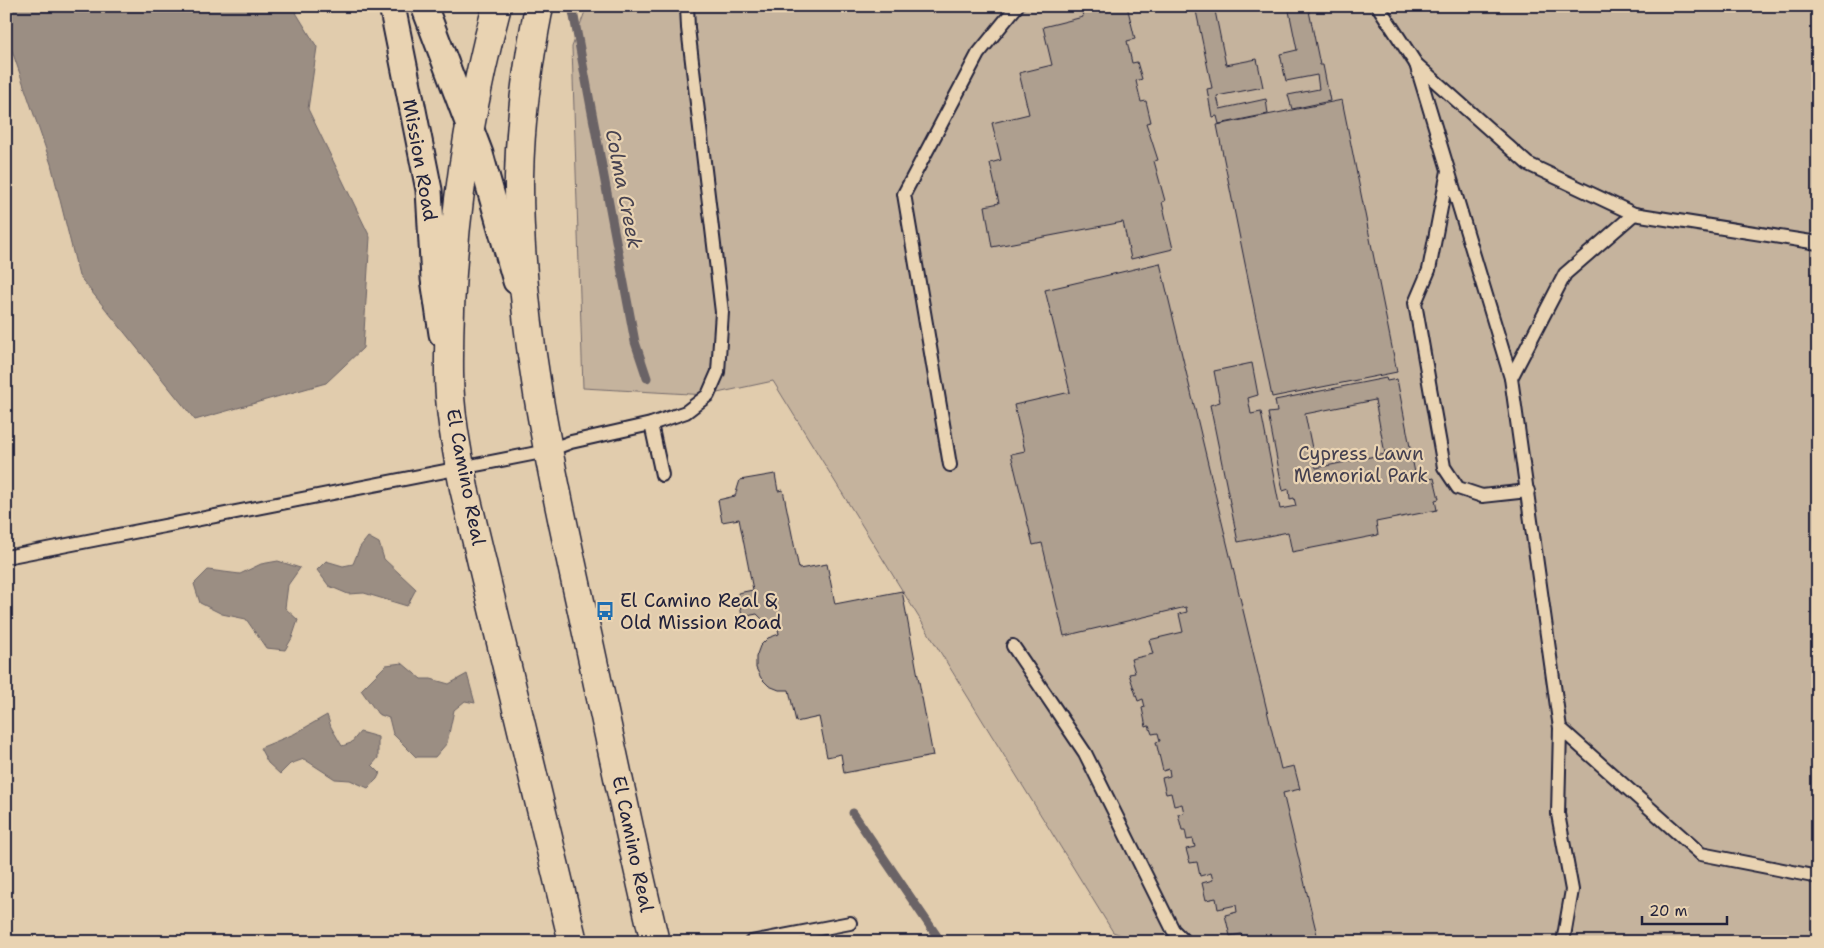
<svg xmlns="http://www.w3.org/2000/svg" width="1824" height="948" font-family="'Shantell Sans',sans-serif">
<style>
.green{fill:#c5b39d;stroke:#746a6c}
.water{fill:#9b8e83;stroke:#6b6366}
.lines{fill:none;stroke-linecap:round;stroke-linejoin:round}
.stream{stroke:#6b6366;stroke-width:9}
.building{fill:#ae9f8f;stroke:#22223b;fill-rule:evenodd}
.service-casing{stroke:#22223b;stroke-width:16}
.minor-casing{stroke:#22223b;stroke-width:29}
.primary-casing{stroke:#22223b;stroke-width:31}
.service{stroke:#e9d3b2;stroke-width:12}
.minor{stroke:#e9d3b2;stroke-width:25}
.primary{stroke:#e9d3b2;stroke-width:28}
.labels{text-anchor:middle;dominant-baseline:central;stroke-width:4.5;stroke-linejoin:round;paint-order:stroke}
.street-label{font-size:19px;fill:#22223b;stroke:#e9d3b2}
.park-label{font-size:19px;fill:#433f4f;stroke:#e9d3b2}
.poi-label{font-size:19px;fill:#22223b;stroke:#e9d3b2;text-anchor:start}
.water-label{font-size:20px;font-style:italic;fill:#464251;stroke:#e9d3b2}
</style>
<rect width="100%" height="100%" fill="#e1ccad"/>
<filter id="ink" filterUnits="userSpaceOnUse"><feTurbulence type="fractalNoise" baseFrequency=".02" numOctaves="2"/><feDisplacementMap in="SourceGraphic" scale="10" xChannelSelector="R" yChannelSelector="G"/><feConvolveMatrix kernelMatrix="1 2 1 2 8 2 1 2 1" color-interpolation-filters="sRGB"/></filter>
<g filter="url(#ink)">
<path class="green" d="M587,6H1818V942H1141L1113,932L773,381L708,395L583,388L572,47Z"/>
<g class="water">
<path d="M13,6H292L317,47L308,109L370,237L363,348L326,383L195,420L79,276L51,164L10,45Z"/>
<path d="M368,537L379,543L384,559L416,589L407,606L364,593L348,594L329,586L317,570L326,561L343,566L353,564L360,547Z"/>
<path d="M278,561L300,568L288,585L285,608L298,620L292,638L285,650L266,648L246,619L222,614L200,603L194,584L208,570L240,574L261,564Z"/>
<path d="M402,663L421,679H431L449,684L467,674L475,703L465,701L454,710L447,743L435,757H416L393,734L389,718L378,714L361,690L386,665Z"/>
<path d="M327,715L331,727L342,746L351,743L360,732L378,737V758L372,765L380,773L377,779L368,788L350,780L335,779L304,759L290,764L280,774L268,763L260,748L294,734Z"/>
</g>
<g class="lines">
<g class="stream">
<path d="M572,6L635,342L647,378"/>
<path d="M853,813L941,942"/>
</g>
</g>
<g class="building">
<path d="M1089,6H1127L1135,39L1127,41L1132,63L1137,62L1142,79L1136,81L1141,102L1146,101L1151,122L1146,123L1158,160L1154,161L1165,201L1162,202L1173,249L1131,259L1123,222L992,247L985,206L999,203L990,163L1001,160L992,123L1029,114L1019,73L1052,65L1043,27L1083,17L1081,8Z"/>
<path d="M1195,6H1214L1226,65L1257,59L1263,87L1217,96L1220,109L1266,99L1268,114L1219,124L1217,116L1212,117L1207,89L1212,88Z"/>
<path d="M1288,6H1308L1320,65H1323L1330,101L1292,109L1288,95L1319,89L1317,75L1286,81L1280,54L1297,50Z"/>
<path d="M1342,100L1397,372L1272,397L1217,125Z"/>
<path d="M1160,263L1281,769L1294,766L1300,789L1283,793L1318,939L1304,942H1269L1268,937L1244,942L1241,934L1230,936L1225,915L1237,912L1236,905L1218,909L1216,898L1206,900L1202,883L1213,880L1211,873L1200,876L1197,862L1190,863L1186,849L1195,847L1193,839L1187,840L1185,830H1182L1178,814L1184,813L1182,804L1174,806L1171,793L1166,794L1162,778L1170,776L1169,769L1163,771L1156,742L1160,741L1158,733L1152,734L1149,726L1146,727L1142,708L1145,707L1143,699L1138,701L1129,674L1135,673L1131,659L1153,654L1149,640L1183,632L1179,614L1187,612L1186,607L1064,636L1042,543L1033,545L1011,454L1025,451L1014,405L1070,392L1045,290Z"/>
<path d="M1252,363L1258,395L1248,398L1251,414L1261,412L1280,509L1296,506L1294,498L1290,499L1289,489L1283,491L1268,413L1277,412L1275,400L1386,378L1387,381L1397,379L1415,473L1420,472L1422,481L1434,478L1439,499L1435,500L1437,510L1376,522L1378,535L1292,552L1288,532L1238,542L1210,405L1220,402L1214,371ZM1375,400L1385,454L1316,468L1305,414Z"/>
<path d="M775,474L778,491L783,490L799,569L827,564L835,604L902,591L933,756L844,773L841,754L827,757L819,717L796,722L789,690H779L769,686L761,678L756,668V657L760,646L768,638L779,634L777,624L768,625L757,614L742,617L738,593L753,590L739,519L722,522L718,500L735,496L740,480Z"/>
<path d="M502,939V942H485Z"/>
</g>
<g class="lines">
<g class="service-casing">
<g id="service">
<path d="M1378,6L1416,64L1528,164L1634,214L1818,243"/>
<path d="M1416,64L1511,378"/>
<path d="M1448,171L1429,270L1415,303L1444,467L1458,488L1482,496L1528,491"/>
<path d="M1634,214L1565,274L1511,378L1560,728L1701,854L1818,877"/>
<path d="M651,424L662,475"/>
<path d="M950,465L904,194L978,54L1017,6"/>
<path d="M6,557L547,451L571,442L651,424L686,412L708,395L718,372L722,312L688,28L687,6"/>
<path d="M1013,646L1085,753L1173,930L1185,942"/>
<path d="M1560,728L1558,814L1572,890L1563,942"/>
<path d="M751,942L850,923"/>
</g>
</g>
<g class="minor-casing">
<g id="minor">
<path d="M392,6L429,190L434,279L442,334"/>
<path d="M424,6L480,154L516,281"/>
</g>
</g>
<g class="primary-casing">
<g id="primary">
<path d="M497,6C465,125 448,249 449,372C449,411 457,451 464,488L573,942"/>
<path d="M539,6C528,62 520,120 519,177C518,326 551,471 583,615C607,724 629,833 655,942"/>
</g>
</g>
<use href="#service" class="service"/>
<use href="#minor" class="minor"/>
<use href="#primary" class="primary"/>
</g>
</g>
<defs>
<g id="bus-bare" transform="scale(1.5)"><path d="M-5-6H5V4H4V6H2V4H-2V6H-4V4H-5ZM-3.5-4V0h7V-4ZM-3.5 1.2v1.5H-2V1.2ZM2 1.2v1.5H3.5V1.2Z" fill="#1f6fb2" stroke="#e9d3b2" stroke-width="2.5" paint-order="stroke"/></g>
</defs>
<g fill-rule="evenodd">
<use href="#bus-bare" x="605" y="611"/>
</g>
<g class="labels">
<g class="street-label">
<text transform="translate(420 160) rotate(80)">Mission Road</text>
<text transform="translate(466 477) rotate(79)">El Camino Real</text>
<text transform="translate(633 844) rotate(78)">El Camino Real</text>
</g>
<g class="park-label">
<text x="1361" y="453">Cypress Lawn<tspan x="1361" dy="22">Memorial Park</tspan></text>
</g>
<g class="poi-label">
<text x="620" y="600">El Camino Real &amp;<tspan x="620" dy="22">Old Mission Road</tspan></text>
</g>
<g class="water-label">
<text transform="translate(624 189) rotate(79)">Colma Creek</text>
</g>
</g>
<rect width="1824" height="948" fill="none" stroke="#e9d3b2" stroke-width="25"/>
<rect x="12" y="12" width="1799" height="923" fill="none" stroke="#22223b" stroke-width="2" filter="url(#ink)"/>
<path d="M1642 916v8h85v-8" fill="none" stroke="#22223b" stroke-width="2.5"/>
<text x="1649" y="916" font-size="15" fill="#22223b" stroke="#e9d3b2" stroke-width="4" paint-order="stroke">20 m</text>
</svg>
